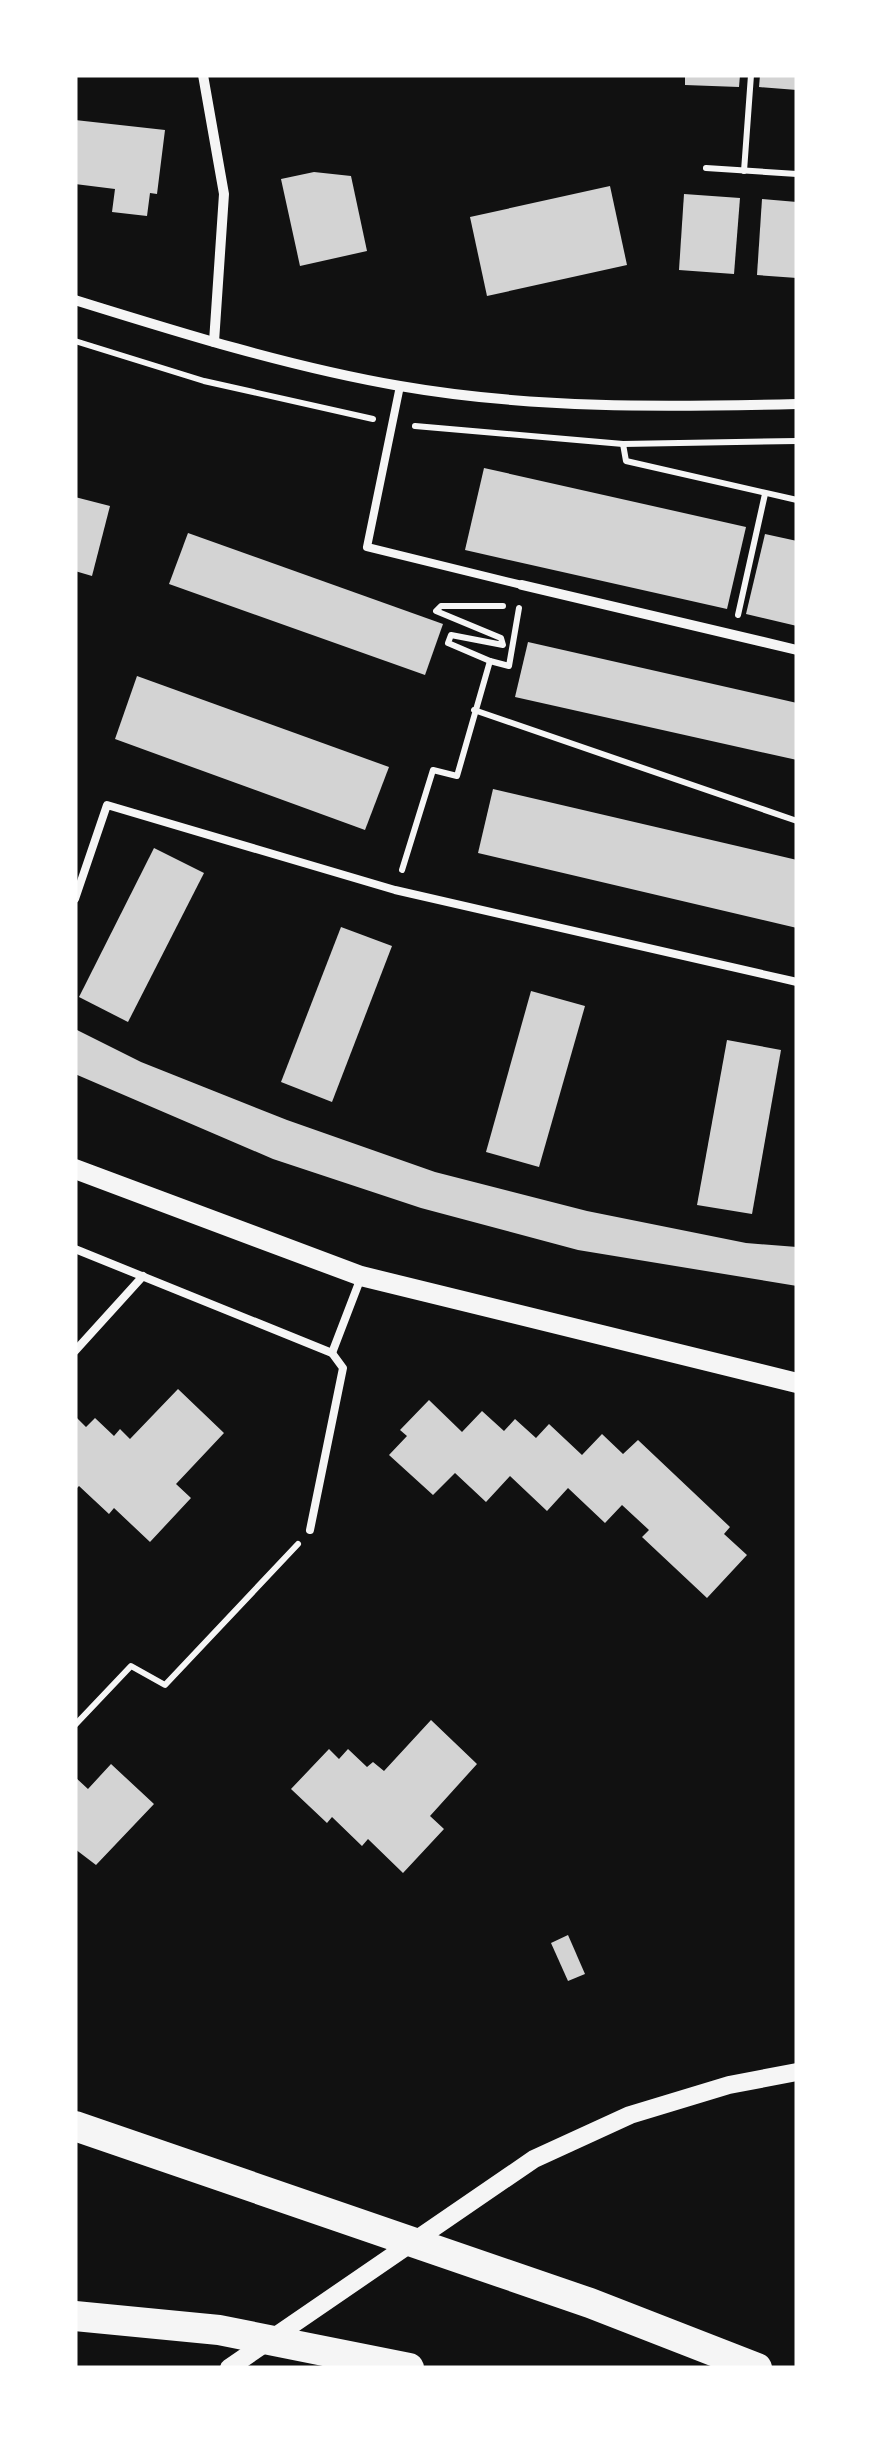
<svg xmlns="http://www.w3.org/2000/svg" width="872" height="2443" font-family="Barlow,sans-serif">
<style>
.building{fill:#d3d3d3}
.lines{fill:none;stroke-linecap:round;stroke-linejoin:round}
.path{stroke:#f5f5f5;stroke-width:6}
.service{stroke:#f5f5f5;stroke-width:8}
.minor{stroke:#f5f5f5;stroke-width:10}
.tertiary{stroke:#f5f5f5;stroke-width:18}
.secondary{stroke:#f5f5f5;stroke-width:20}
.motorway{stroke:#f5f5f5;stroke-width:30}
</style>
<rect width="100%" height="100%" fill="#111"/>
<g class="building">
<path d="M685,75H740L739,87L685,85Z"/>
<path d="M760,75H797V90L759,87Z"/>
<path d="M75,120L165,130L157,194L150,193L147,216L112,212L115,189L75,184Z"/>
<path d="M314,172L351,176L367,251L300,266L281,179Z"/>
<path d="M610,186L627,265L487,296L470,217Z"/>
<path d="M684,194L740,198L734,274L679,270Z"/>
<path d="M762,199L797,202V278L757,275Z"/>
<path d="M484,468L746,527L727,609L465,550Z"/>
<path d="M75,497L110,506L92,576L75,571Z"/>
<path d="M188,533L443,624L425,675L169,584Z"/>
<path d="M765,534L797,541V626L746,614Z"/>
<path d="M528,642L797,703V760L515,697Z"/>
<path d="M137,676L389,767L365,830L115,739Z"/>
<path d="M493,789L797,860V928L478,853Z"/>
<path d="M154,848L204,873L128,1022L79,997Z"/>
<path d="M341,927L392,946L332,1102L281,1082Z"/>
<path d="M531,991L585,1006L539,1167L486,1152Z"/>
<path d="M75,1029L141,1062L287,1120L435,1172L587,1211L746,1243L797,1247V1286L578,1250L421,1208L273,1159L75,1074Z"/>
<path d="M727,1040L781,1050L752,1214L697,1205Z"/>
<path d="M178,1389L224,1433L176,1484L191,1498L150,1542L114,1508L109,1514L79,1486L75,1490V1416L86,1427L95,1418L114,1436L120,1429L130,1439Z"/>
<path d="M429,1400L462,1432L482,1411L504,1431L515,1419L536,1438L549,1424L582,1455L602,1434L623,1454L638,1440L730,1527L724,1534L747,1555L707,1598L642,1537L649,1530L622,1505L605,1523L568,1488L547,1511L510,1476L486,1502L455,1473L433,1495L389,1455L407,1436L400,1430Z"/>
<path d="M431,1720L477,1764L430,1816L444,1829L403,1873L368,1839L362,1846L332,1817L327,1823L291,1789L329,1749L339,1759L348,1749L367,1767L373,1762L384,1771Z"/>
<path d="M111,1764L154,1804L96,1865L75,1849V1777L88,1789Z"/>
<path d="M568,1935L585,1974L568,1981L551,1943Z"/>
</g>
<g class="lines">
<g class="path">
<path d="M706,168L797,174"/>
<path d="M744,171L751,75"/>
<path d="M75,341L204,381L373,419"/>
<path d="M415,426L623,444L797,441"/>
<path d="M623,444L626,461L797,500"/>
<path d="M738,615L765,494"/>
<path d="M490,661L448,643L451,635L503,645L501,638L436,611L441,606H503"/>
<path d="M474,710L797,821"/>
<path d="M402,870L433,770L457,776L490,661L509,666L519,608"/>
<path d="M75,1725L131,1666L165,1685L298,1544"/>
</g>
<g class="service">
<path d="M400,386L367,547L522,585"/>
<path d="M75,899L107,805L395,890L797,982"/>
<path d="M75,1249L332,1353L360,1280"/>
<path d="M75,1351L143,1276"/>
<path d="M310,1530L343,1368L332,1353"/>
</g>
<g class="minor">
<path d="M203,75L224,194L214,342"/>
<path d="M75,300C181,333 290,367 400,386C532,409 664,407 797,404"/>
<path d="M522,585L797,650"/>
</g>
<path class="tertiary" d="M229,2368L534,2159L630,2115L729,2085L797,2072"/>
<path class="secondary" d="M75,1169L361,1276L797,1383"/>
<g class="motorway">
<path d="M75,2126L590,2303L757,2368"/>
<path d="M75,2316L219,2330L409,2368"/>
</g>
</g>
<rect width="872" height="2443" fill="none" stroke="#ffffff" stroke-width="155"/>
</svg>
